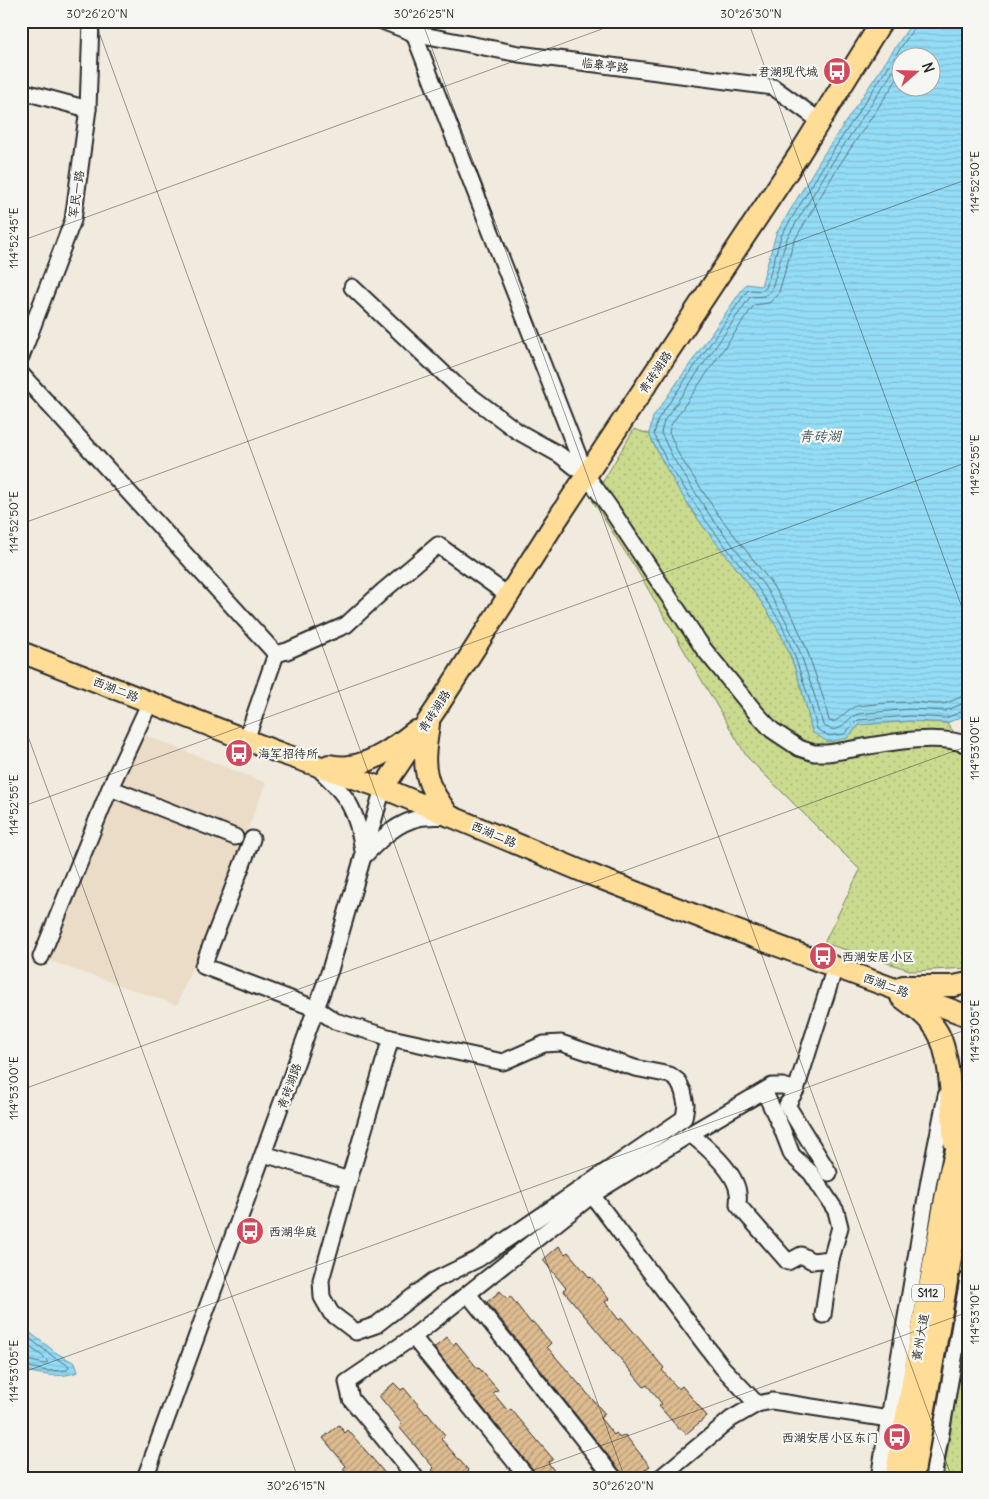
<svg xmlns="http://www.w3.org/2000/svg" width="989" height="1499" font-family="Delius,'LXGW WenKai TC',sans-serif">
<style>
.built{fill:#ebdcc7}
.park{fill:url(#park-dots);stroke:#7a825c}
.water{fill:url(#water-rules);stroke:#6a96a5;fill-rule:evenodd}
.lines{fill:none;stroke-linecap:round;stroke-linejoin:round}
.shore{stroke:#55727c;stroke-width:1}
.building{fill:url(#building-hatch);stroke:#2b2b2b}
.minor-casing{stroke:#2b2b2b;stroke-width:19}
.major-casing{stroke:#2b2b2b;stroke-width:24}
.minor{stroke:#f6f6f2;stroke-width:15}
.major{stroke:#ffdd96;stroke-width:20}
.ticks{fill:none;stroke:#2b2b2b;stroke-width:1;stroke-opacity:0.45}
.labels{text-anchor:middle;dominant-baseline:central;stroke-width:4.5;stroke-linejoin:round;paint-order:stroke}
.shield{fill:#f6f6f2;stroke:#686867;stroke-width:1}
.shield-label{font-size:11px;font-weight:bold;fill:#2b2b2b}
.street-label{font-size:12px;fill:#2b2b2b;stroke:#f6f6f2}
.poi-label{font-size:12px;fill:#2b2b2b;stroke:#f6f6f2;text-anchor:start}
.water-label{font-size:14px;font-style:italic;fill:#45585e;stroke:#f6f6f2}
.neatline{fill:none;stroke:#2b2b2b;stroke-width:2}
.ticks-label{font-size:12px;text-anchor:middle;fill:#2b2b2b}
</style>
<defs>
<pattern id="park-dots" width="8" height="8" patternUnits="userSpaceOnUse" patternTransform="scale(1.25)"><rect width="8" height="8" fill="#cada8e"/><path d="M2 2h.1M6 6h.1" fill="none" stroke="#aebb7b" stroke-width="1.8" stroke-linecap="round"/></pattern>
<pattern id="water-rules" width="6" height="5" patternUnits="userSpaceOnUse" patternTransform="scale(1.25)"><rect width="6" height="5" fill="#94ddf6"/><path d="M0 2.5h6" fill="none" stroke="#80bed3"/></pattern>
<pattern id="building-hatch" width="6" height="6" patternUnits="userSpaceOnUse" patternTransform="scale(1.25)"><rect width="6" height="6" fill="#debc90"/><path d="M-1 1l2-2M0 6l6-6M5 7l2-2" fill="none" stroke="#b49976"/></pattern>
</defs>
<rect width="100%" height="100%" fill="#f1eade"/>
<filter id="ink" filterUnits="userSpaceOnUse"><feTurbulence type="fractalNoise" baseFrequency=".02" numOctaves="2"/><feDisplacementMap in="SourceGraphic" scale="10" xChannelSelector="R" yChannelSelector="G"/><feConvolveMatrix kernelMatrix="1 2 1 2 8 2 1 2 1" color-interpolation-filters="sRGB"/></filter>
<g filter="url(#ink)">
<path class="built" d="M142,734L266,783L177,1005L47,960Z"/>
<g class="park">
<path d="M634,429L649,434C664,466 682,497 703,526C728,558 755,589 775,624C793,654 805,698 812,732L847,738L859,725L910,721L947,723L968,751V968L913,971L824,943L860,870L747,757L638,572L592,500Z"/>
<path d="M968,1325V1478H943Z"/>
</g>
<g class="water">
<path d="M913,21H968V714L947,723L910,721L859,725L847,738L828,742L812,732C805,698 793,654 775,624C755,589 728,558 703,526C682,497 664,466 649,434L653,417L746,284L761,286L776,234L822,157ZM902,58H932V88H902Z"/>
<path d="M21,1326L58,1354L75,1363L78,1372C59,1379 40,1374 21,1370Z"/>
</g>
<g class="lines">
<g class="shore">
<path d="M916,21L915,26L827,160L781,236L766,288C760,293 754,288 747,291L658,419L654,434L667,462L706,521L758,588L781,623L794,654L811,705L817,729L829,736L844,734L858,720L910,716L946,718L968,709"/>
<path d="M902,58L832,163L787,238L771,291L764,296L750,297L664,421L661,433L673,458L711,517L763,584L786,621L800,652L817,703L823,725C842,738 843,719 858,714L910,709L945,711L962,704L968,703"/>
<path d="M902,72L838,167L794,241L778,295L769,303L754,305L671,425L669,432L679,455L717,513L769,580L793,617L807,650L824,700L829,721C840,724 845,708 858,706C875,704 894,702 912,702C922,702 933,705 942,704C951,703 958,696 968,696"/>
<path d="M21,1332L55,1358L68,1365L69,1367L67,1370L47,1371L21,1365"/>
<path d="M21,1341L41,1355L48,1362L45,1364L21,1359"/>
</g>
</g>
<g class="building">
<path d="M559,1246L565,1254L568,1252L590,1278L591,1277L609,1299L605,1302L619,1320L622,1318L664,1368L662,1370L678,1389L682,1386L707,1416L686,1434L681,1428L679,1429L659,1406L662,1404L647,1385L644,1387L563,1290L566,1288L543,1260Z"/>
<path d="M500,1291L507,1299L510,1296L531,1323L533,1322L551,1343L547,1347L605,1414L600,1418L614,1435L616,1433L620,1438L625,1435L650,1466L635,1478H623L621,1472L487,1302Z"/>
<path d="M447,1337L453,1345L456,1342L478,1369L479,1368L498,1390L493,1393L508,1411L511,1409L553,1459L548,1463L560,1478H537L535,1472L434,1348Z"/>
<path d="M394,1383L401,1390L404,1388L426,1414L427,1413L445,1435L441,1439L469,1471L461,1478H439L432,1470L434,1468L399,1427L402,1424L379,1396Z"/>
<path d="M339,1425L345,1433L348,1430L389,1478H350L343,1469L346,1466L323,1438Z"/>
</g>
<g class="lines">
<g class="minor-casing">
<g id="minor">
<path d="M382,21L413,33L519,54L773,87L820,121"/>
<path d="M409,21L446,117L586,475L608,505L703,648L757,714L772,730L799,748L814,753H827C866,748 931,730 968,745"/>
<path d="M21,91L88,109"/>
<path d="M352,287L456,385L517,431L560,455L585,475"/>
<path d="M21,357L73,220L88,109L91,21"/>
<path d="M21,374L276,654L287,651L346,625L383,591L438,545L509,596"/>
<path d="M246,740L276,654"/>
<path d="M318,768C348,796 357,810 363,851"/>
<path d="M110,788L235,837"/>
<path d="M252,839L203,966L317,1009L335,1021L391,1038L503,1062L544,1044L561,1043L635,1068L670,1075L678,1081L683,1091L686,1105L684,1118L478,1259L433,1281L376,1325L356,1332L331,1313L322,1297L321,1280L349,1180L264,1154"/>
<path d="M365,855C381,839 396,823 419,818C428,816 438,817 447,816"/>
<path d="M41,957L110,788L150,702"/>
<path d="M690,1134C706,1146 736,1172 738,1193C739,1196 738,1201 738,1205L788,1262L801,1255L812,1261L831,1259L840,1227L836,1211L811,1173L792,1155L782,1129L764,1091"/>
<path d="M829,1173L787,1105L796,1090L835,967"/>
<path d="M349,1180L391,1038"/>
<path d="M592,1195L722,1367L757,1404"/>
<path d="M468,1294L614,1478"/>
<path d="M823,1315L831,1259"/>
<path d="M413,1337L528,1478"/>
<path d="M145,1478L330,970L383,788"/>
<path d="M416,1478L351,1399L347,1382L413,1337L592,1195L690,1134L772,1086H783L796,1090"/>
<path d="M660,1478L731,1419L757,1404L772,1401L786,1403L889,1419"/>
<path d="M879,1478L929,1180L946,1096"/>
<path d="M933,1478L968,1279"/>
</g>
</g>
<g class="major-casing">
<g id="major">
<path d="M21,652L280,753L383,788L584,872L705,919L968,1016"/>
<path d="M429,724C427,742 422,761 428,779C431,792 442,804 449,816"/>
<path d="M329,765C335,766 343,767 349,766C374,763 396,746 415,731"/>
<path d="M383,788L440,703L554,524L800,153L882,21"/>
<path d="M903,986H954L968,983"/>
<path d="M901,997C914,1007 929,1017 937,1031C952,1056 951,1112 954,1142"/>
<path d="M895,1478L950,1171L968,1109"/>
<path d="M913,1478L968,1160"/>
</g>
</g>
<use href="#minor" class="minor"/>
<use href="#major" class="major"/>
</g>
</g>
<path class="ticks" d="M95,21L625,1478M422,21L952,1478M748,21L968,624M21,241L624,21M21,524L968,179M21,717L298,1478M21,807L968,462M21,1090L968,746M21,1373L968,1029M512,1478L968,1312"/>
<defs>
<g id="bus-disc" transform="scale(1.4375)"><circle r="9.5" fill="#d1495b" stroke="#f6f6f2"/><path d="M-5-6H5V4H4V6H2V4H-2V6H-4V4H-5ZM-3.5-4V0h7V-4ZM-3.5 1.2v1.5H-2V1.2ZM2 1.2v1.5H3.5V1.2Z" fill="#fff"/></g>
</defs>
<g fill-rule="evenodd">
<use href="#bus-disc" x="837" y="71"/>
<use href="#bus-disc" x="239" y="753"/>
<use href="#bus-disc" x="823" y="956"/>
<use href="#bus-disc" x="250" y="1231"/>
<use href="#bus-disc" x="897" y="1437"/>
</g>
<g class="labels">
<rect class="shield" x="912" y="1284.5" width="32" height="17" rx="4"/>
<g class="shield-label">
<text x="928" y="1293">S112</text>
</g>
<g class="street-label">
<text transform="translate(605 65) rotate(7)">临皋亭路</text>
<text transform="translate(76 194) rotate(-82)">军民一路</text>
<text transform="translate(655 372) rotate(-56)">青砖湖路</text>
<text transform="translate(116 689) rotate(21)">西湖二路</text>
<text transform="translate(434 711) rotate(-57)">青砖湖路</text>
<text transform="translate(494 834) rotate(23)">西湖二路</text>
<text transform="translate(886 985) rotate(20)">西湖二路</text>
<text transform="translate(289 1086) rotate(-70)">青砖湖路</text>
<text transform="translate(920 1337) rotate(-80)">黄州大道</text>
</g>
<g class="poi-label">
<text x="818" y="71" text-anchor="end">君湖现代城</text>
<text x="258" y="753">海军招待所</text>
<text x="842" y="956">西湖安居小区</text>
<text x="269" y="1231">西湖华庭</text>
<text x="878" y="1437" text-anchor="end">西湖安居小区东门</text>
</g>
<g class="water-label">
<text x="820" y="436">青砖湖</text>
</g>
</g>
<rect width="989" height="1499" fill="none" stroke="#f6f6f2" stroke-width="55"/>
<g transform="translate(916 72) rotate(70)"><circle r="24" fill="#f6f6f2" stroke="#a5a5a2"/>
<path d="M0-4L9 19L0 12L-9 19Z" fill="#d1495b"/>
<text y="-8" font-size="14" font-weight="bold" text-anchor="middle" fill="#2b2b2b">N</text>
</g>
<rect x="28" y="28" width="934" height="1444" class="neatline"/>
<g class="ticks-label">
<text x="97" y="18">30°26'20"N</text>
<text x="424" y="18">30°26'25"N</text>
<text x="751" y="18">30°26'30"N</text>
<text transform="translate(975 182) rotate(-90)" y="4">114°52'50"E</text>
<text transform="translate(14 238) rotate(-90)" y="4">114°52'45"E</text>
<text transform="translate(975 465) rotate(-90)" y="4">114°52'55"E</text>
<text transform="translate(14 522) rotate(-90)" y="4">114°52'50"E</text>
<text transform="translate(975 748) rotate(-90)" y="4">114°53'00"E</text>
<text transform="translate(14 805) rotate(-90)" y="4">114°52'55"E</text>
<text transform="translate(975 1031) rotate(-90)" y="4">114°53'05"E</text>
<text transform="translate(14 1088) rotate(-90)" y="4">114°53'00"E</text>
<text transform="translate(975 1314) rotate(-90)" y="4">114°53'10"E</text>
<text transform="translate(14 1371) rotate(-90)" y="4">114°53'05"E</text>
<text x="296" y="1490">30°26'15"N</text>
<text x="623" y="1490">30°26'20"N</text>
</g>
</svg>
